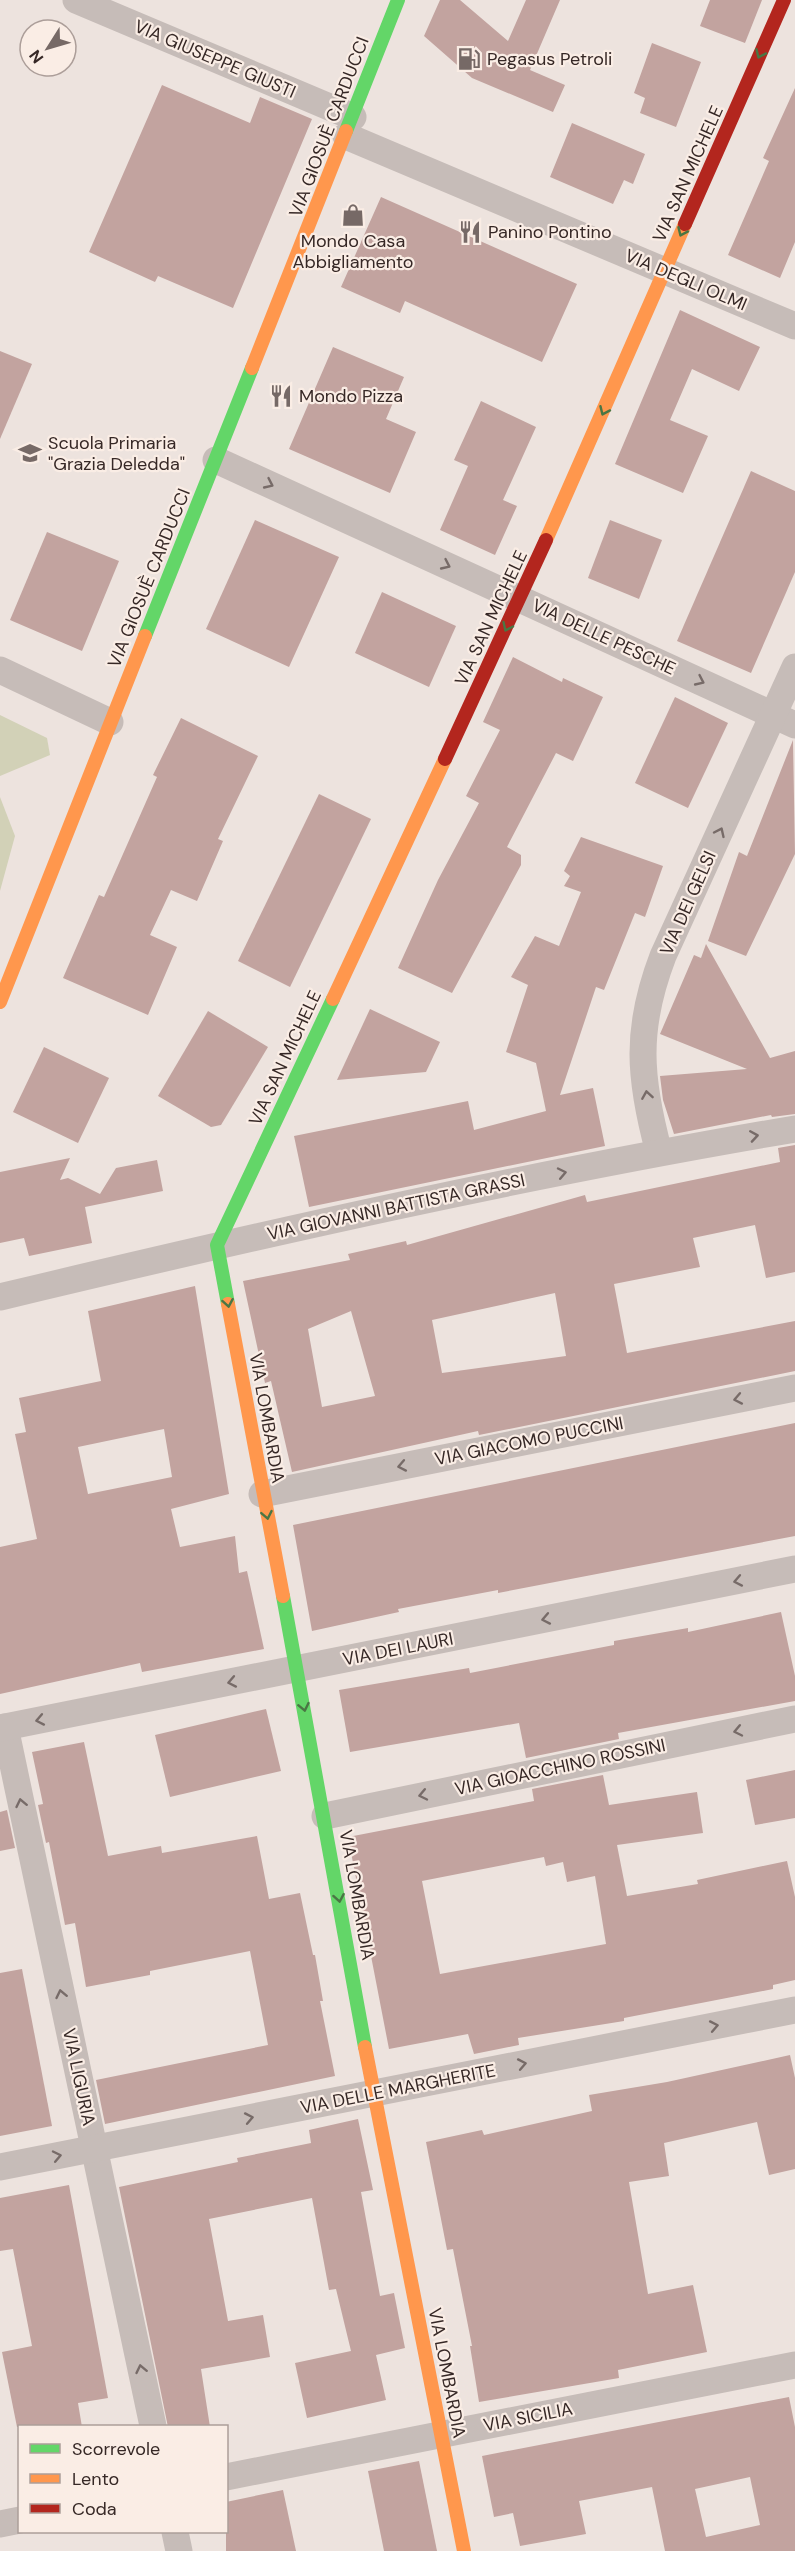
<svg xmlns="http://www.w3.org/2000/svg" width="795" height="2551" font-family="'DM Sans',sans-serif">
<style>
.green{fill:#d2d1b7}
.building{fill:#c2a39f;fill-rule:evenodd}
.lines{fill:none;stroke-linecap:round;stroke-linejoin:round}
.street{stroke:#c6bcb8;stroke-width:27}
.fast{stroke:#63d668;stroke-width:14}
.slow{stroke:#ff974d;stroke-width:14}
.jam{stroke:#b3261e;stroke-width:14}
.oneway{stroke:#4a7644}
.oneway2{stroke:#776b68}
.labels{text-anchor:middle;dominant-baseline:central;stroke-width:4.5;stroke-linejoin:round;paint-order:stroke}
.street-label{font-size:18px;fill:#362826;stroke:#faede5}
.poi-label{font-size:18px;fill:#362826;stroke:#faede5;text-anchor:start}
</style>
<rect width="100%" height="100%" fill="#ede3de"/>
<g class="green">
<path d="M0,715L47,738L50,755L0,776Z"/>
<path d="M0,797L15,836L0,891Z"/>
</g>
<g class="building">
<path d="M440,0H460L508,41L526,0H560L530,70L565,85L553,112L472,78L424,36Z"/>
<path d="M710,0H762L745,43L700,26Z"/>
<path d="M652,43L701,62L676,127L640,113L645,98L634,93Z"/>
<path d="M162,85L250,123L260,97L312,119L233,308L158,276L155,282L89,252Z"/>
<path d="M795,88V242L780,278L728,255L769,161L763,158Z"/>
<path d="M572,123L645,154L633,184L624,180L613,204L550,177Z"/>
<path d="M381,197L577,284L542,362L405,301L400,313L341,287Z"/>
<path d="M680,310L760,347L739,391L692,369L670,420L708,436L683,493L615,464Z"/>
<path d="M333,347L404,377L386,419L416,432L390,493L289,449Z"/>
<path d="M0,351L32,364L0,439Z"/>
<path d="M481,401L536,427L503,500L517,506L495,555L440,530L468,466L454,460Z"/>
<path d="M751,471L795,491V572L751,673L677,641Z"/>
<path d="M255,520L339,557L289,667L206,629Z"/>
<path d="M610,520L662,540L639,599L588,578Z"/>
<path d="M47,532L119,561L82,651L10,620Z"/>
<path d="M382,592L456,626L429,687L355,653Z"/>
<path d="M513,657L562,682L563,678L603,697L573,761L556,753L507,847L521,855V865L452,993L398,968L438,880L479,803L466,796L500,730L483,722Z"/>
<path d="M675,697L728,723L688,808L635,783Z"/>
<path d="M181,718L258,756L218,839L223,841L197,901L171,890L150,935L177,947L148,1015L63,978L99,895L104,897L157,777L153,775Z"/>
<path d="M793,740L795,854L746,956L708,941L739,852L747,856Z"/>
<path d="M319,794L371,819L290,987L238,961Z"/>
<path d="M581,837L663,866L645,917L635,913L604,990L596,987L560,1095L593,1088L605,1146L309,1207L294,1136L468,1101L474,1130L546,1111L536,1063L506,1052L528,985L511,977L535,936L559,946L581,892L564,886L570,876L564,871Z"/>
<path d="M706,944L770,1058L795,1051V1114L772,1117L771,1115L674,1134L663,1100L660,1076L747,1069L660,1034L694,955L701,958Z"/>
<path d="M370,1009L440,1042L426,1072L337,1080Z"/>
<path d="M208,1011L268,1047L221,1125L211,1127L158,1096Z"/>
<path d="M44,1047L109,1078L78,1143L13,1112Z"/>
<path d="M795,1145V1272L766,1278L755,1225L693,1238L700,1267L614,1284L627,1353L795,1321V1371L479,1435L478,1431L292,1472L271,1381L265,1383L243,1281L350,1260L348,1254L406,1241L407,1245L585,1195L587,1202L780,1162L778,1148ZM555,1293L566,1356L442,1373L432,1320ZM351,1311L375,1396L322,1407L308,1329Z"/>
<path d="M70,1158L60,1180L68,1178L100,1194L116,1168L157,1160L163,1191L85,1207L92,1243L29,1256L24,1238L0,1243V1172Z"/>
<path d="M195,1286L229,1494L171,1509L180,1547L235,1536L239,1573L247,1571L264,1649L142,1672L140,1663L0,1694V1547L37,1539L15,1434L26,1432L19,1398L101,1381L88,1311ZM164,1429L172,1477L88,1494L78,1447Z"/>
<path d="M795,1423V1536L498,1593V1590L398,1609L399,1612L312,1631L293,1525Z"/>
<path d="M781,1612L795,1676V1701L618,1733L619,1739L526,1758L519,1723L350,1752L339,1690L469,1668L470,1673L614,1645V1641L688,1628V1632Z"/>
<path d="M266,1709L281,1771L170,1797L155,1735Z"/>
<path d="M84,1742L108,1856L161,1846L162,1853L257,1836L269,1899L300,1893L313,1955H315L323,2001H320L335,2076L105,2124L96,2080L268,2045L250,1951L150,1971V1975L86,1987L75,1923L65,1925L49,1842L46,1843L38,1805L43,1804L32,1752Z"/>
<path d="M795,1770V1818L755,1825L746,1780Z"/>
<path d="M603,1775L609,1805L697,1792L703,1833L617,1845L627,1896L698,1884L697,1880L787,1861L795,1897V1980L773,1985V1989L624,2018V2021L518,2038L519,2045L474,2054L468,2034L389,2049L348,1837L534,1801L532,1789ZM544,1857L546,1866L563,1862L567,1882L595,1876L606,1944L440,1974L422,1881Z"/>
<path d="M7,1810L15,1848L0,1851V1812Z"/>
<path d="M22,1969L52,2126L0,2136V1973Z"/>
<path d="M790,2055L795,2078V2169L769,2175L757,2122L664,2143L669,2176L629,2182L648,2294L693,2285L707,2352L618,2370L619,2378L479,2402L470,2346H472L453,2249L447,2250L426,2142L482,2130L484,2135L592,2111L589,2095L667,2082Z"/>
<path d="M358,2119L373,2190L361,2192L380,2296L394,2293L405,2348L376,2355L386,2400L307,2418L295,2363L351,2351L336,2289L329,2290L312,2198L209,2219L228,2321L263,2315L270,2357L201,2369L210,2427H168L119,2187L238,2162L237,2158L311,2143L309,2130Z"/>
<path d="M69,2185L108,2398L78,2403L82,2427H17L2,2352L32,2346L13,2249L0,2251V2198Z"/>
<path d="M789,2397L795,2427V2551H665L652,2487L579,2501L586,2534L520,2546L513,2513L494,2517L482,2456ZM750,2477L760,2525L706,2537L695,2489Z"/>
<path d="M419,2461L437,2551H384L368,2471Z"/>
<path d="M283,2490L296,2551H226V2502Z"/>
</g>
<g class="lines">
<g class="street">
<path d="M76,0L353,117"/>
<path d="M346,136L795,326"/>
<path d="M216,460L795,725"/>
<path d="M0,670L110,722"/>
<path d="M659,1152C639,1078 635,1029 663,956L795,667"/>
<path d="M0,1297C263,1234 528,1174 795,1129"/>
<path d="M262,1494L795,1388"/>
<path d="M5,1727L153,2426"/>
<path d="M0,1728L795,1569"/>
<path d="M325,1816L795,1719"/>
<path d="M0,2167L795,2010"/>
<path d="M226,2477L795,2365"/>
<path d="M0,2524L20,2520"/>
<path d="M175,2532L179,2551"/>
</g>
<g class="fast">
<path d="M346,131L398,0"/>
<path d="M145,636L252,368"/>
<path d="M228,1304L217,1245L333,999"/>
<path d="M283,1596L365,2047"/>
</g>
<g class="slow">
<path d="M252,368L346,131"/>
<path d="M546,540L685,224"/>
<path d="M333,999L445,759"/>
<path d="M0,1002L145,636"/>
<path d="M228,1304L283,1596"/>
<path d="M365,2047L464,2551"/>
</g>
<g class="jam">
<path d="M685,224L784,0"/>
<path d="M445,759L546,540"/>
</g>
</g>
<defs><path id="oneway-chevron" d="M-2-3.5L2.5 0L-2 3.5" fill="none" stroke-width="1.6" stroke-linecap="round" stroke-linejoin="round" transform="scale(1.5)"/></defs>
<g class="oneway">
<use href="#oneway-chevron" transform="translate(760 54) rotate(114)"/>
<use href="#oneway-chevron" transform="translate(682 232) rotate(114)"/>
<use href="#oneway-chevron" transform="translate(604 411) rotate(114)"/>
<use href="#oneway-chevron" transform="translate(507 627) rotate(115)"/>
<use href="#oneway-chevron" transform="translate(228 1303) rotate(80)"/>
<use href="#oneway-chevron" transform="translate(267 1515) rotate(79)"/>
<use href="#oneway-chevron" transform="translate(304 1707) rotate(78)"/>
<use href="#oneway-chevron" transform="translate(339 1898) rotate(80)"/>
</g>
<g class="oneway2">
<use href="#oneway-chevron" transform="translate(269 484) rotate(25)"/>
<use href="#oneway-chevron" transform="translate(446 565) rotate(25)"/>
<use href="#oneway-chevron" transform="translate(700 681) rotate(25)"/>
<use href="#oneway-chevron" transform="translate(720 832) rotate(-65)"/>
<use href="#oneway-chevron" transform="translate(647 1095) rotate(-99)"/>
<use href="#oneway-chevron" transform="translate(754 1136) rotate(-9)"/>
<use href="#oneway-chevron" transform="translate(562 1173) rotate(-12)"/>
<use href="#oneway-chevron" transform="translate(738 1399) rotate(169)"/>
<use href="#oneway-chevron" transform="translate(402 1466) rotate(169)"/>
<use href="#oneway-chevron" transform="translate(738 1581) rotate(169)"/>
<use href="#oneway-chevron" transform="translate(546 1619) rotate(169)"/>
<use href="#oneway-chevron" transform="translate(232 1682) rotate(169)"/>
<use href="#oneway-chevron" transform="translate(40 1720) rotate(169)"/>
<use href="#oneway-chevron" transform="translate(738 1731) rotate(168)"/>
<use href="#oneway-chevron" transform="translate(423 1795) rotate(168)"/>
<use href="#oneway-chevron" transform="translate(21 1803) rotate(-102)"/>
<use href="#oneway-chevron" transform="translate(61 1994) rotate(-102)"/>
<use href="#oneway-chevron" transform="translate(714 2026) rotate(-11)"/>
<use href="#oneway-chevron" transform="translate(522 2064) rotate(-11)"/>
<use href="#oneway-chevron" transform="translate(249 2118) rotate(-11)"/>
<use href="#oneway-chevron" transform="translate(57 2156) rotate(-12)"/>
<use href="#oneway-chevron" transform="translate(141 2369) rotate(-102)"/>
</g>
<defs>
<g id="fuel-bare" transform="scale(1.8)"><path d="M-5.5-6h7V0h2V4h1.3V-2.5L3-4.5l.8-.8L6-3V5H2.5V1h-1V6h-7ZM-4.2-4.7v3.2H.2V-4.7Z" fill="#766966" stroke="#faede5" stroke-width="2.5" paint-order="stroke"/></g>
<g id="shop-bare" transform="scale(1.8)"><path d="M-5-2.5h2.3a2.7 3.5 0 0 1 5.4 0H5L5.5 6h-11ZM-1.5-2.5h3a1.5 2.3 0 0 0-3 0Z" fill="#766966" stroke="#faede5" stroke-width="2.5" paint-order="stroke"/></g>
<g id="restaurant-bare" transform="scale(1.8)"><path d="M-5-6h1v4h1v-4h1v4h1v-4h1v5L-1.5 .5V6h-2V.5L-5-1ZM5-6V6H3V1.5H1.5Q1.5-4 5-6Z" fill="#766966" stroke="#faede5" stroke-width="2.5" paint-order="stroke"/></g>
<g id="school-bare" transform="scale(1.8)"><path d="M0-5L7-2L0 1L-7-2ZM-4 1L0 2.5L4 1V4Q0 6-4 4Z" fill="#766966" stroke="#faede5" stroke-width="2.5" paint-order="stroke"/></g>
</defs>
<g fill-rule="evenodd">
<use href="#fuel-bare" x="469" y="59"/>
<use href="#shop-bare" x="353" y="215"/>
<use href="#restaurant-bare" x="470" y="232"/>
<use href="#restaurant-bare" x="281" y="396"/>
<use href="#school-bare" x="30" y="453"/>
</g>
<g class="labels">
<g class="street-label">
<text transform="translate(215 59) rotate(23)">VIA GIUSEPPE GIUSTI</text>
<text transform="translate(329 127) rotate(-69)">VIA GIOSUÈ CARDUCCI</text>
<text transform="translate(688 174) rotate(-66)">VIA SAN MICHELE</text>
<text transform="translate(686 280) rotate(23)">VIA DEGLI OLMI</text>
<text transform="translate(149 578) rotate(-68)">VIA GIOSUÈ CARDUCCI</text>
<text transform="translate(491 618) rotate(-65)">VIA SAN MICHELE</text>
<text transform="translate(604 637) rotate(25)">VIA DELLE PESCHE</text>
<text transform="translate(688 903) rotate(-66)">VIA DEI GELSI</text>
<text transform="translate(285 1058) rotate(-65)">VIA SAN MICHELE</text>
<text transform="translate(396 1207) rotate(-12)">VIA GIOVANNI BATTISTA GRASSI</text>
<text transform="translate(267 1418) rotate(80)">VIA LOMBARDIA</text>
<text transform="translate(529 1441) rotate(-11)">VIA GIACOMO PUCCINI</text>
<text transform="translate(398 1649) rotate(-11)">VIA DEI LAURI</text>
<text transform="translate(560 1767) rotate(-12)">VIA GIOACCHINO ROSSINI</text>
<text transform="translate(357 1895) rotate(80)">VIA LOMBARDIA</text>
<text transform="translate(79 2077) rotate(78)">VIA LIGURIA</text>
<text transform="translate(398 2089) rotate(-11)">VIA DELLE MARGHERITE</text>
<text transform="translate(447 2373) rotate(79)">VIA LOMBARDIA</text>
<text transform="translate(528 2417) rotate(-11)">VIA SICILIA</text>
</g>
<g class="poi-label">
<text x="487" y="59">Pegasus Petroli</text>
<text x="488" y="232">Panino Pontino</text>
<text x="353" y="241" text-anchor="middle">Mondo Casa<tspan x="353" dy="21">Abbigliamento</tspan></text>
<text x="299" y="396">Mondo Pizza</text>
<text x="48" y="443">Scuola Primaria<tspan x="48" dy="21">"Grazia Deledda"</tspan></text>
</g>
</g>
<rect x="18" y="2425" width="210" height="108" fill="#faede5" stroke="#ac9e99" stroke-width="1.5"/>
<rect x="30" y="2444" width="30" height="9" fill="#63d668" stroke="#ac9e99" stroke-width="1.5"/>
<text x="72" y="2455" font-size="18" fill="#362826">Scorrevole</text>
<rect x="30" y="2474" width="30" height="9" fill="#ff974d" stroke="#ac9e99" stroke-width="1.5"/>
<text x="72" y="2485" font-size="18" fill="#362826">Lento</text>
<rect x="30" y="2504" width="30" height="9" fill="#b3261e" stroke="#ac9e99" stroke-width="1.5"/>
<text x="72" y="2515" font-size="18" fill="#362826">Coda</text>
<g transform="translate(48 48) rotate(233)"><circle r="28" fill="#faede5" stroke="#ac9e99" stroke-width="1.5"/>
<path d="M0-4.5L10 22L0 15L-10 22Z" fill="#766966"/>
<text y="-9" font-size="16" font-weight="bold" text-anchor="middle" fill="#362826">N</text>
</g>
</svg>
